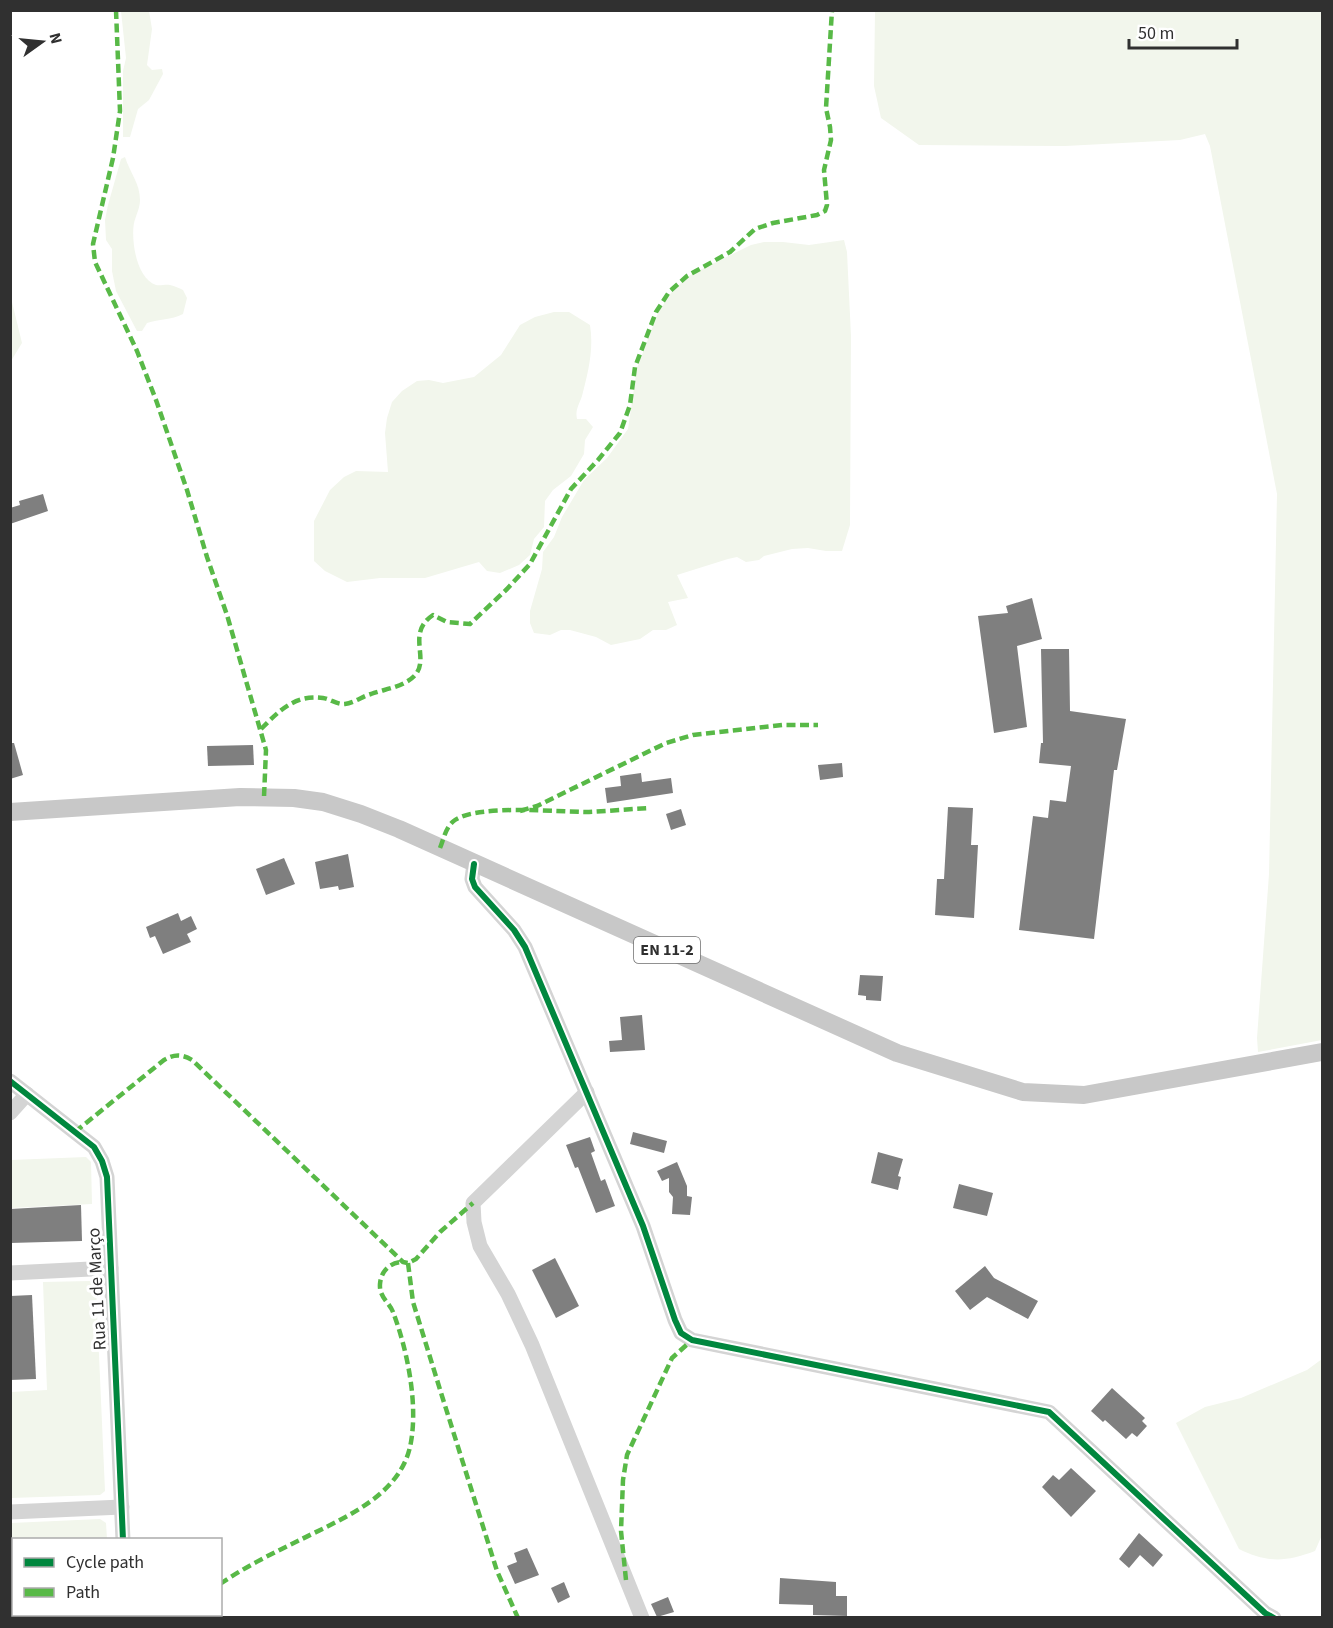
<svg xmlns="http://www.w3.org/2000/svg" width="1333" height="1628" font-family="'Source Sans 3',sans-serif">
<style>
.green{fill:#f2f6ec}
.building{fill:#7f7f7f}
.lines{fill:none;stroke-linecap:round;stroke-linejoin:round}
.minor{stroke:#d4d4d4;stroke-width:15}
.major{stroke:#c8c8c8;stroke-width:18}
.quiet{stroke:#58b947;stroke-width:4.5;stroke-dasharray:9 4.5;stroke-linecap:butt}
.cycleway-casing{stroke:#fff;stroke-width:10}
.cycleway{stroke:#00873e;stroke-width:6}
.labels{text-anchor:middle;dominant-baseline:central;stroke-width:6;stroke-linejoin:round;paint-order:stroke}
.shield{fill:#fff;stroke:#6e6e6e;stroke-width:1.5}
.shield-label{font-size:16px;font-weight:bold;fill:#303030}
.street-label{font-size:18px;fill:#303030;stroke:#fff}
</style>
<rect width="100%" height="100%" fill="#fff"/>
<g class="green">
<path d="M121,11H149L152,29L147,65L152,70L162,69L163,74L149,100L138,109L130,137H123V71L126,58Z"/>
<path d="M875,11H1322V1040L1258,1052L1257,1038L1269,874L1277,494L1210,146L1205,134L1180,140L1065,146L919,145L881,118L874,86Z"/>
<path d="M125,157C130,173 140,183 140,200C140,208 136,215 134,223C131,240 136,278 156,285C160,286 166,284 170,285C175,286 179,288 183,290L187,298L183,314C171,320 159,319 147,323L142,331H137L116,291L112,271V249L106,240L105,220L108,205L121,159Z"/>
<path d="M844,240L847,252L851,336L850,525L842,551H826L808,548L792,549L764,556L759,560L746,562L737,557L728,559L677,575L688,598L668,602L677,625L666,630H653L640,639L611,645L596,637L570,630H561L550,635L534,633L530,623V611L542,569L543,552L554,537L562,517L584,480L607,458L628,429L637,368L658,313L671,293L687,277L698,271L751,245L764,242H783L809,245Z"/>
<path d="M11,298L22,343L11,361H10Z"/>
<path d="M554,312H569L590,325C594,349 588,373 582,396C579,405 575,410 577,419H586L593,427L585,440L584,454L571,476L553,490L545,501L544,527L534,539L530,555L519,565L500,573L487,571L479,562L425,578H380L347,582L325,571L314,561V521L330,490L344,477L356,471L388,472L385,433L387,418L392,402L402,391L417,381L429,380L443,383L474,377L501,355L520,325L535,317Z"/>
<path d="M86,1157L91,1162L92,1204L11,1208V1160Z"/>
<path d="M90,1281L94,1282L96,1287L105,1491L100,1495L11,1498V1392L47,1390L43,1282Z"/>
<path d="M1322,1359V1535L1315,1551C1286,1562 1267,1563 1239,1549L1176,1423L1205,1407L1241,1398L1307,1370Z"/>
<path d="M100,1519L106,1523L107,1539L14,1540V1614H110V1617H11V1523Z"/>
</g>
<g class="building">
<path d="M43,494L48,511L10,524V508L20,505L19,501Z"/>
<path d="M1032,598L1042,639L1017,646L1027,727L994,733L978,616L1008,613L1006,606Z"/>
<path d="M1041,649H1069L1070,711L1126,719L1117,770H1114L1094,939L1019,930L1033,816L1048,818L1050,800L1066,802L1071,766L1039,763L1041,743H1043Z"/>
<path d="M10,743H14L23,775L10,779Z"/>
<path d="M253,745L254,765L208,766L207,746Z"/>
<path d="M842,763L843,777L820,780L818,765Z"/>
<path d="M641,773L642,782L671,778L673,793L607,803L605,788L621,786L620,776Z"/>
<path d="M948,807L973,808L971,845H978L974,918L935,915L937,879H944Z"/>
<path d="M681,809L686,825L671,830L666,814Z"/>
<path d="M348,854L354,887L339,890L338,886L320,889L315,862Z"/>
<path d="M284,858L295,884L266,895L256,869Z"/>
<path d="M178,913L181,921L191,916L197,929L187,934L191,942L163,954L155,936L150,938L146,927Z"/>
<path d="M860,975L883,976L881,1001L866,1000V996L858,995Z"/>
<path d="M642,1015L645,1050L610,1052L609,1041L622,1040L620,1017Z"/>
<path d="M633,1132L667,1141L664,1153L630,1144Z"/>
<path d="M590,1137L595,1151L591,1153L601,1181L605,1179L615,1206L596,1213L578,1167L575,1168L566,1145Z"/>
<path d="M878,1152L903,1159L898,1176L901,1177L898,1190L871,1183Z"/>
<path d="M677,1162L687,1186V1196L692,1197L690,1215L672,1214L673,1197L669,1192V1178L662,1181L657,1171Z"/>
<path d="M959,1184L993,1193L987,1216L953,1208Z"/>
<path d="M81,1205L82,1241L10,1243V1209Z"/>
<path d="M555,1258L579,1306L556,1318L532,1270Z"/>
<path d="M985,1266L994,1278L1038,1301L1028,1319L987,1297L970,1310L955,1291Z"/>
<path d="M32,1295L36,1379L10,1380V1296Z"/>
<path d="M1112,1388L1145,1418L1142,1421L1147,1426L1137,1437L1132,1433L1126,1439L1105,1420L1103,1422L1091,1411Z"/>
<path d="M1071,1468L1096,1491L1071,1517L1042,1487L1053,1475L1059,1480Z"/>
<path d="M1139,1533L1163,1555L1153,1567L1140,1555L1129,1568L1119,1559Z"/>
<path d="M527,1548L539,1575L515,1584L507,1566L517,1562L514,1553Z"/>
<path d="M780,1578L836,1582V1596H847V1616L813,1615V1605L779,1604Z"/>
<path d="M564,1582L570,1597L558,1603L551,1588Z"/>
<path d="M668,1597L674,1612L657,1617L651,1604Z"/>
</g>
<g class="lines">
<g class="minor">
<path d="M474,864L472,879L475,887L514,930L525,947L643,1226L675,1320L681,1333L692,1340L1049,1412L1265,1613L1274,1618"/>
<path d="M10,1081L94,1147L102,1161L107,1177L123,1540"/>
<path d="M587,1092L473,1203L474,1222L480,1246L508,1294L532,1345L642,1618"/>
<path d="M10,1113L27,1094"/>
<path d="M10,1273L111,1268"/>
<path d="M10,1512L122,1507"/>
<path d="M126,1614L127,1618"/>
</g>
<path class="major" d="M10,812L240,797L294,798L323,802L361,814L399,829L897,1053L1023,1092L1084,1095L1322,1052"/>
<g class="quiet">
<path d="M116,10L120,111L113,158L93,244L95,262L137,351L156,400L187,490L207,557L227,615L266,750L264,797"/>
<path d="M261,729C279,711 295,694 323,698C330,699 338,705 345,704C354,703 363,696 371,694C382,690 396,688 406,682C438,665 402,636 433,615L447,622L470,624L507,589L530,564L571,489L598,460L620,433L630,405L635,367L656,312L669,292L687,276L730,252L755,229L773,223L817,215L825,211L827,205L824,170L831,140L830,127L826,108L832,10"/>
<path d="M520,811L537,806L666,743L693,735L782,725H818"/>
<path d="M440,848C444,838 446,826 455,820C479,804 559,812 589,812C609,811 630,809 650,808"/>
<path d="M75,1132L164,1060C174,1054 182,1054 192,1060L403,1262L408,1263L416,1259L440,1232L473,1203"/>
<path d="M408,1263L413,1302L442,1396L497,1571L518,1618"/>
<path d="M626,1580L621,1531L623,1480L627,1455L672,1358L692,1340"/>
<path d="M220,1584C245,1567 273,1553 300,1540C343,1518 402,1496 411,1442C418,1402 407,1349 393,1312C389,1302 379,1297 380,1284C381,1271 390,1262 403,1262"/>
<path d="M183,1618L185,1614"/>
</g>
<g class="cycleway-casing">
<g id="cycleway">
<path d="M474,864L472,879L475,887L514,930L525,947L643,1226L675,1320L681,1333L692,1340L1049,1412L1265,1613L1274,1618"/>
<path d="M10,1081L94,1147L102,1161L107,1177L123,1540"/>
</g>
</g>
<use href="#cycleway" class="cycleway"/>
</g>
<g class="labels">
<rect class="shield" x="634" y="937" width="66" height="26" rx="4.5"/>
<g class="shield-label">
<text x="667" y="950">EN 11-2</text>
</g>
<g class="street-label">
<text transform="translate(97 1289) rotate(-93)">Rua 11 de Março</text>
</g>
</g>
<rect width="1333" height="1628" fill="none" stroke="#303030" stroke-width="24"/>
<rect x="12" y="1538" width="210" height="78" fill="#ffffff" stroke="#acacac" stroke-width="1.5"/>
<rect x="24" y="1558" width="30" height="9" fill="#00873e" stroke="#acacac" stroke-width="1.5"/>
<text x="66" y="1568" font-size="18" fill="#303030">Cycle path</text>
<rect x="24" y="1588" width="30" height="9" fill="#58b947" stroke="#acacac" stroke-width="1.5"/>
<text x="66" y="1598" font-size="18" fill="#303030">Path</text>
<g transform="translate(42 42) rotate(75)" stroke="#ffffff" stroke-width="4.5" paint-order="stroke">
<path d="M0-4.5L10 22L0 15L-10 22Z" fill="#303030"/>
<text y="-9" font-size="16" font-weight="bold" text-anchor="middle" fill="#303030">N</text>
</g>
<path d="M1129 39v9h108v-9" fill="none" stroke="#303030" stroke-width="3"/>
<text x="1138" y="39" font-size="18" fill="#303030" stroke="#ffffff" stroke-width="4.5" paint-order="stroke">50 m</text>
</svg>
